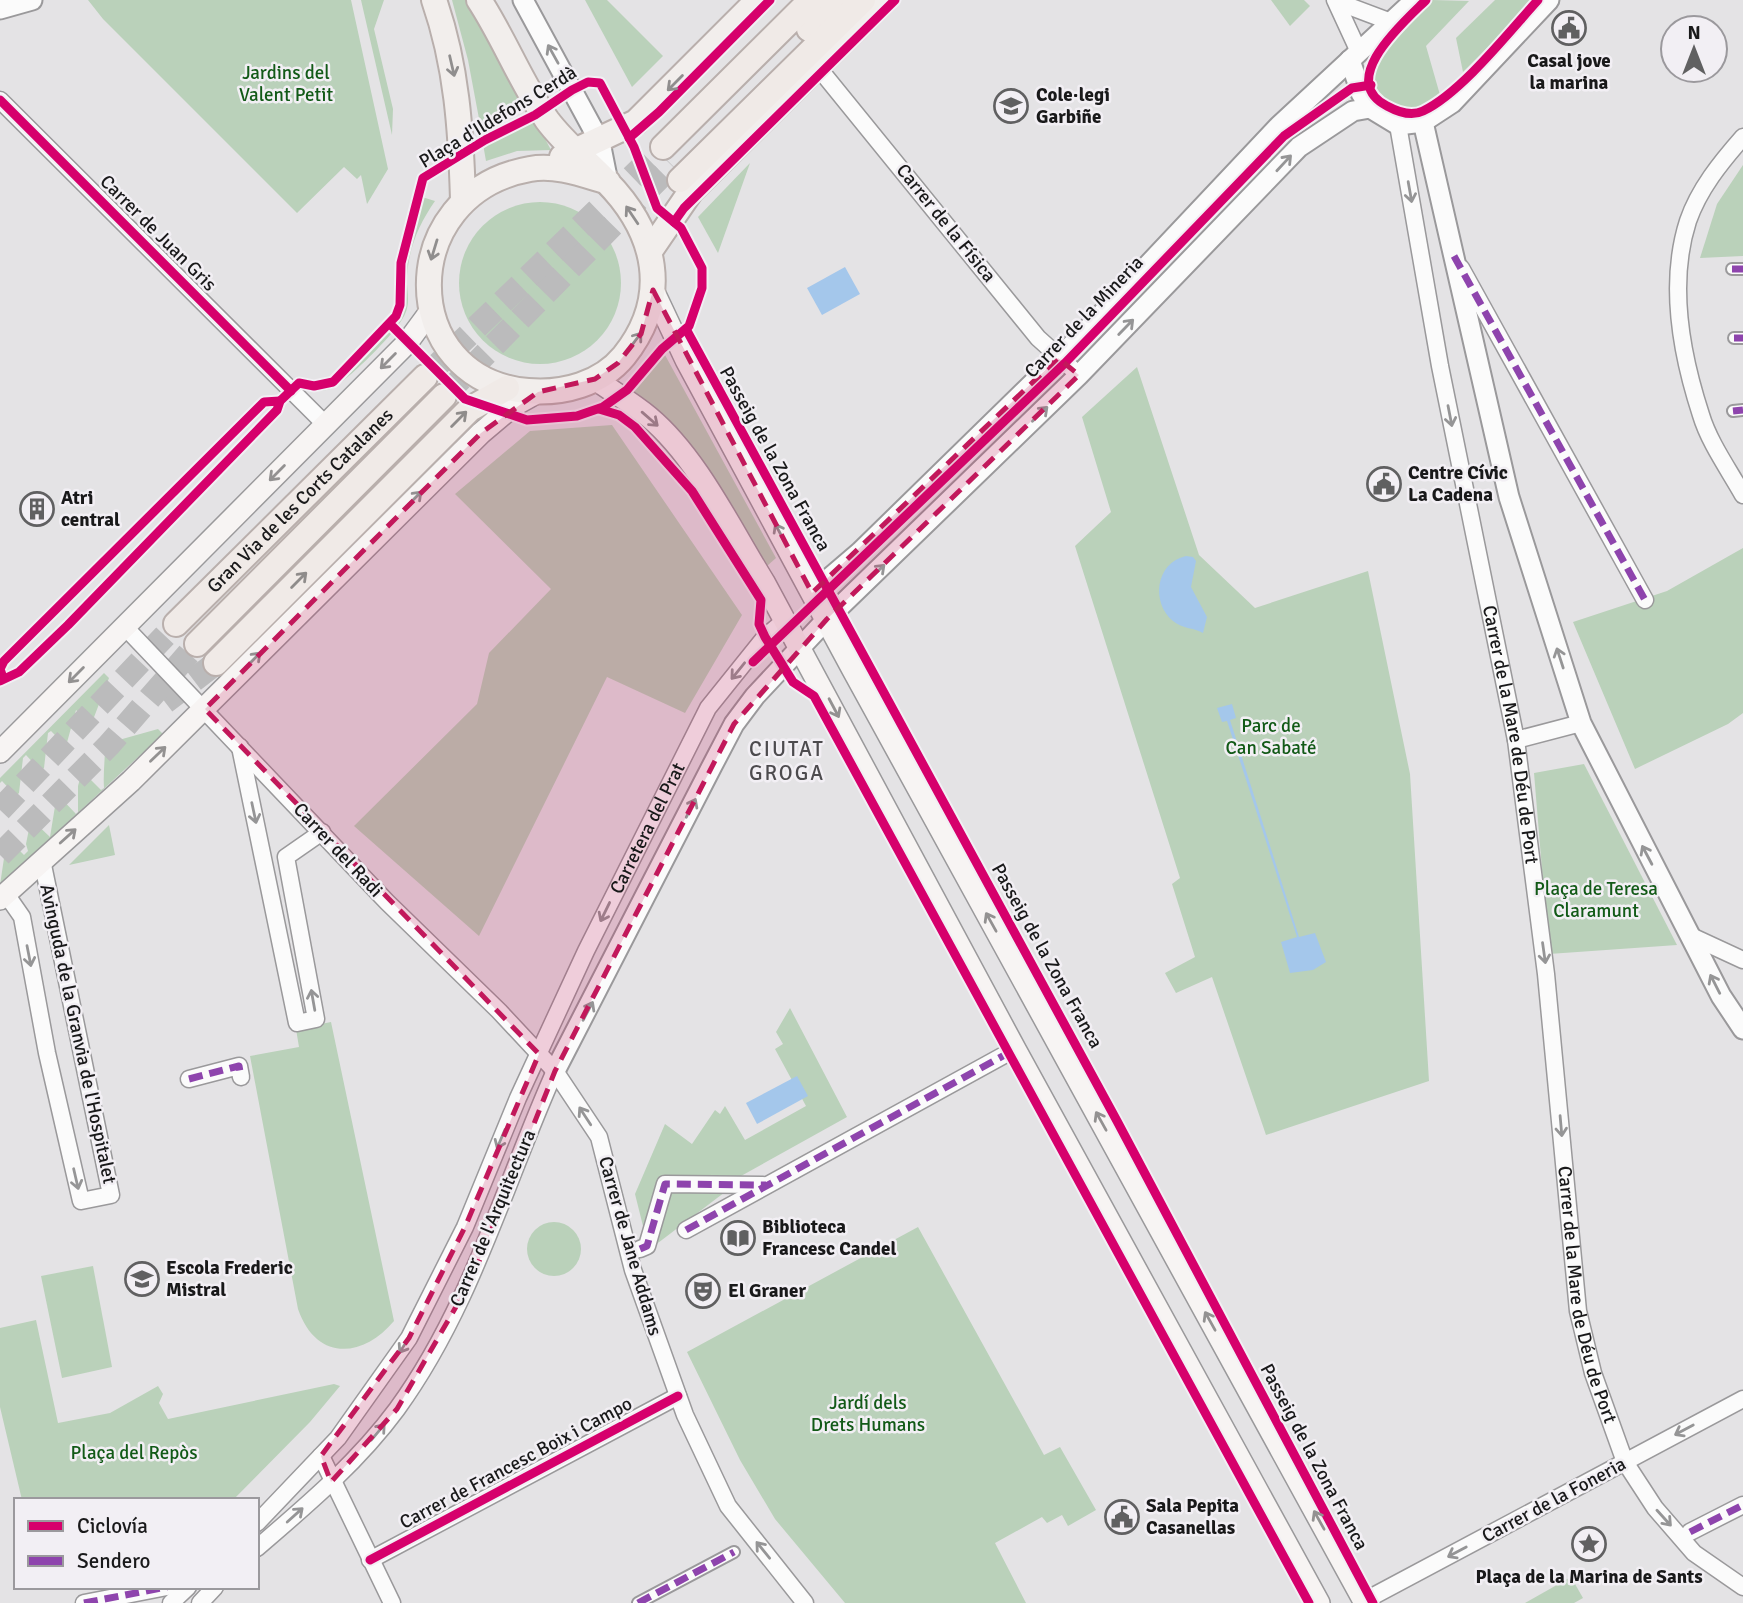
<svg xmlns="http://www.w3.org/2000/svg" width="1743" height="1603" font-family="Signika,sans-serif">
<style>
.green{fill:#bad1ba}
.water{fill:#a4c7eb}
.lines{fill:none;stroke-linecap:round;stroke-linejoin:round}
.trunk-tunnel{stroke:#bbbbbc;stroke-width:24;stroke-dasharray:24 12;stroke-linecap:butt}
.pedestrian-casing{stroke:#9a999b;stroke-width:14}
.minor-casing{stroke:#9a999b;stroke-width:19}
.tertiary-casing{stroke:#9a999b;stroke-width:23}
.secondary-casing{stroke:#9a999b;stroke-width:24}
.primary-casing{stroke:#b9afac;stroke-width:28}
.trunk-casing{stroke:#b9afac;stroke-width:28}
.pedestrian{stroke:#fbfbfb;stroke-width:10}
.minor{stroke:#fbfbfb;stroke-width:16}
.tertiary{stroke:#fbfbfb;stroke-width:19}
.secondary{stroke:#f7f4f3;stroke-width:21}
.primary{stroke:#f2eeec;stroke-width:24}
.trunk{stroke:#f0eae7;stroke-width:24}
.quiet{stroke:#8e44ad;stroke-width:7;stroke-dasharray:14 7;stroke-linecap:butt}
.cycleway-casing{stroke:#f2eff4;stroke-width:13}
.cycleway{stroke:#d6006c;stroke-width:9}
.oneway{stroke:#959596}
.oneway2{stroke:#908e8e}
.oneway3{stroke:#939191}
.oneway4{stroke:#8f8c8b}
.marked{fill:#c2185b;fill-opacity:0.2;stroke:#c2185b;stroke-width:5;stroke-dasharray:14 9;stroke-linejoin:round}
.labels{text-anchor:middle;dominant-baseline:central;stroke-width:5;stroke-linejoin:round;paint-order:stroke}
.poi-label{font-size:19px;font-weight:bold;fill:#19191a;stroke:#f2eff4;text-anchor:start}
.park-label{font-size:19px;fill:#125a17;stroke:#f2eff4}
.street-label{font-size:19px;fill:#19191a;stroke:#f2eff4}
.neighbourhood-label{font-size:21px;letter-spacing:2px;fill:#4d4b4e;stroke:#f2eff4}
</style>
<rect width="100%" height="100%" fill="#e4e3e5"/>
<g class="green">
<path d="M88,0H351L388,169L367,204L361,175L357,179L344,167L297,213L103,19Z"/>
<path d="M361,0H384L374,29L393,109L392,135Z"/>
<path d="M452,0H470L524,100L480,124L468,60Z"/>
<path d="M585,0H607L663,56L632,87Z"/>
<path d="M1271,0H1304L1310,6L1290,26Z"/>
<path d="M1432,0L1469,1L1426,46L1440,95L1418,110C1402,111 1388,108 1379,93C1358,56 1409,23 1432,0Z"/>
<path d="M1495,0H1535L1463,72L1456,38Z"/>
<path d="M534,118L551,150L517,151L486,161L483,144Z"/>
<path d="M750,163L718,253L698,217Z"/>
<path d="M1743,165V256L1700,258L1717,204Z"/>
<path d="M422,197L435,201C419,224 409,247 407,276C406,289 411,302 405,314C398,331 349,379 333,388C326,391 319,391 312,390L337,383L399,320L405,308L407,258Z"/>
<circle cx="540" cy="283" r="81"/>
<path d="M665,355L776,558L767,566L727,498L633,393Z"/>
<path d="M1137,367L1199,555L1255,608L1368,571L1410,774L1429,1081L1266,1135L1212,977L1176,993L1165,973L1195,957L1172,884L1180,878L1075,546L1111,512L1082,417Z"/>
<path d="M612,425L742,615L685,713L607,677L479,936L354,826L477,704L489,653L551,589L455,494L530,431Z"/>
<path d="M1743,548V713L1728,724L1635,769L1573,622L1667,591Z"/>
<path d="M104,673L109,678L91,725L76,710L66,746L51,731L48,733L44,768L41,771L26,755L23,758L19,793L16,796L2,781L0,783V778Z"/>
<path d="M158,729L163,734L0,885L7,838L24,855L28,851L26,844L31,819L50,837L57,794L76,814L78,812V786L82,771L101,790L104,788C103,774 105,760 105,747L108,743Z"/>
<path d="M1584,764L1677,945L1549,954L1534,773Z"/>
<path d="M109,825L115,855L69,865Z"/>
<path d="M790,1008L847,1117L732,1181H664L646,1238L635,1194L665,1124L692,1144L715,1110L720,1114L725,1106L745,1140L806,1106L775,1049L783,1044L776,1032Z"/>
<path d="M331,1022L394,1321C362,1359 316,1361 298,1309L250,1056L299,1047L296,1029Z"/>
<path d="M668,1187L729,1189L650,1249Z"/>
<circle cx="554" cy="1249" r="27"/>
<path d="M918,1227L1044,1455L1060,1447L1096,1510L1068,1526L1062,1515L1047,1523L1042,1517L995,1543L1026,1603H845L775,1519L740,1460L687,1352Z"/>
<path d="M93,1266L112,1367L62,1378L41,1276Z"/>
<path d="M36,1320L58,1423L110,1413L158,1386L163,1394L159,1403L168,1419L334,1384L340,1386L310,1422L233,1500H22L0,1407V1328Z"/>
<path d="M1571,1577L1583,1598L1574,1603H1525Z"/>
</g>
<g class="water">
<path d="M845,267L860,294L822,315L807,288Z"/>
<path d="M1186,556L1193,557L1196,561L1191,587L1207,617L1203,633C1196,628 1182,629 1173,621C1151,603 1155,563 1186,556Z"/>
<path d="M1232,704L1236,718L1230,720L1299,937L1315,933L1326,962L1313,970L1290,973L1281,942L1297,937L1227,721L1222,722L1217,708Z"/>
<path d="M797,1076L808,1096L757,1124L746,1103Z"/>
</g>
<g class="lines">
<g class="trunk-tunnel">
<path d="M425,377L663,147"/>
<path d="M444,396L672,165"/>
<path d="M165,702L216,663"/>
<path d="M0,810L176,624"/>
<path d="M0,855L109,745L197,644"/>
</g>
<g class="pedestrian-casing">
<g id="pedestrian">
<path d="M1732,269H1743"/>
<path d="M1734,338H1743"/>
<path d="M1733,411L1743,410"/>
<path d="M638,1603L734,1552"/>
</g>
</g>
<g class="minor-casing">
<g id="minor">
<path d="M1335,0L1359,52"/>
<path d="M1338,2L1391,22"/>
<path d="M817,66L1038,338L1079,375"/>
<path d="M0,100L325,424"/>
<path id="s1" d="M1398,125L1440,366L1516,740L1546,974L1578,1311L1593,1373L1625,1462L1655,1508L1694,1553L1743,1587"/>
<path d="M1743,137C1721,162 1699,189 1688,221C1668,283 1681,354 1701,415C1709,442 1729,470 1743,495"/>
<path d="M1461,268L1645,600"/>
<path d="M124,626L387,902L499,1011L555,1071L599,1137L633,1270L685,1415L728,1506L805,1603"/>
<path d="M1516,740L1581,723"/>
<path d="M240,747L297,1023L316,1019L286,857L322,832"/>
<path d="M6,894L22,917L47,1053L81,1201L111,1195L42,860"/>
<path d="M1691,936L1743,960"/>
<path d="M189,1079L239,1066L241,1077"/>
<path d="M686,1230L1015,1049"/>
<path d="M640,1249L647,1246L665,1184L763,1185"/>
<path d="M321,1456L392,1603"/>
<path id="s2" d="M257,1523L338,1438L409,1338L465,1227L518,1098L586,951L708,708L765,637L784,621"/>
<path d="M1690,1532L1743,1505"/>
<path d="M257,1548C307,1505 358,1462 397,1409C471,1307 504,1185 555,1071"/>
<path d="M370,1560L678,1396"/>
<path d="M1364,1601L1743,1399"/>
<path d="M84,1603L167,1587"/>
<path d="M171,1603L188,1587"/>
<path d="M200,1603L215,1587"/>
</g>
</g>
<g class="tertiary-casing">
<g id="tertiary">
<path d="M523,0L600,142L608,182"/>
<path d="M0,9L32,0"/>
<path d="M1350,60L1361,93L1370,108L1398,125L1423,122L1452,103L1549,0"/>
<path d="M1423,122L1509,497L1581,723L1721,996L1743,1029"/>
<path d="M812,593L860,552L1081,336L1279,126L1415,0"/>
<path d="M555,1071L712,766L734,724L755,696L827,619L1079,375L1299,147L1353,111L1370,108"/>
</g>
</g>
<g class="secondary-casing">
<g id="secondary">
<path d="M653,290L686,360L853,670L1365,1603"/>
<path d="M595,379C613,392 632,403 649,417C697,457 731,529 764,582L1015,1049L1319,1603"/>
<path d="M0,752L407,343L432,309"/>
<path d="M0,899L131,781L481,433L513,406L538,392"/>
</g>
</g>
<g class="primary-casing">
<g id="primary">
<path d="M434,0C457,66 461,131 463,200"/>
<path d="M479,0C504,38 521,83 547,120C564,143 586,160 606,181C657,233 671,297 624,356C601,384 563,394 528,391C396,380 395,193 530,169C556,164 584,175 608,182"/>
<path d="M562,157L636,122L758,0"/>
<path d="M650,251L691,191L884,0"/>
</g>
</g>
<g class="trunk-casing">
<g id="trunk">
<path d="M809,29L839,0"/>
<path d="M663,147L811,0"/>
<path d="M680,180L863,0"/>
<path id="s3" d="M176,624L425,377"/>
<path d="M197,644L444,396"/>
<path d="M216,663L470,409L507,388"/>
</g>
</g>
<use href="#pedestrian" class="pedestrian"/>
<use href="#minor" class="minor"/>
<use href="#tertiary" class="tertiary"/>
<use href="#secondary" class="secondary"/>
<use href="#primary" class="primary"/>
<use href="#trunk" class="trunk"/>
<g class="quiet">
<path d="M1454,256L1645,600"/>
<path d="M1732,269H1743"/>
<path d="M1734,338H1743"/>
<path d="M1733,411L1743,410"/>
<path d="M189,1079L239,1066L241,1077"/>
<path d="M686,1230L1012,1051"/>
<path d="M640,1249L647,1246L665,1184L766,1185"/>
<path d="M1690,1532L1743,1505"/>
<path d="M84,1603L167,1587"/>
<path d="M638,1603L734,1552"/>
</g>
<g class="cycleway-casing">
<g id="cycleway">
<path d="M1426,0C1405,21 1336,80 1387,106C1398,112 1411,117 1423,111C1461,93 1509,32 1538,0"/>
<path d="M0,100L291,391"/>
<path d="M629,138L659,112L770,0"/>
<path d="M674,222L684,208L895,0"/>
<path d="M686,329L1117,1121L1373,1603"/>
<path d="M599,409L619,415L635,427L692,491L761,600L759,624L765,637L793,682L814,696L1309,1603"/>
<path d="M753,662L1065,363L1284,136L1352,88L1371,85"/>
<path d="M3,678L0,669L4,661L264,402L280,401"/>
<path d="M0,681L19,672L68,625L277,410L280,401L299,383L314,386L333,382L396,316L400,305L401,263L423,178L485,140L535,115L572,90L588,82L600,83L634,147L657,208L681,228L702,268V288L689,326L662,349L627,390L603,407L577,416L527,420L465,399L390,324"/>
<path d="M370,1560L678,1396"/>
</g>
</g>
<use href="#cycleway" class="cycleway"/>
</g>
<defs><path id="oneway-shaft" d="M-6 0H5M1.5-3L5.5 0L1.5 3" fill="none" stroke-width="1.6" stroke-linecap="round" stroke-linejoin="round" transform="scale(1.75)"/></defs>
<g class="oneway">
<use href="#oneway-shaft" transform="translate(553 54) rotate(-119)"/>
<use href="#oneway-shaft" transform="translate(1284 163) rotate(-47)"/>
<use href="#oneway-shaft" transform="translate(1410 192) rotate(80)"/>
<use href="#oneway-shaft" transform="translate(1126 327) rotate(-46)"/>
<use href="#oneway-shaft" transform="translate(1040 414) rotate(-44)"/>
<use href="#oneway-shaft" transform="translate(1450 416) rotate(79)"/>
<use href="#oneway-shaft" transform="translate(877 572) rotate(-44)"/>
<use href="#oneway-shaft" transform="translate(1560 658) rotate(-108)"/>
<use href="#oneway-shaft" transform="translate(738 671) rotate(129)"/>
<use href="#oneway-shaft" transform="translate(691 808) rotate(-63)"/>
<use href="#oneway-shaft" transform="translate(254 813) rotate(78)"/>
<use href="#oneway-shaft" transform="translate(1647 855) rotate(-118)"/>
<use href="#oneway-shaft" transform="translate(605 912) rotate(116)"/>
<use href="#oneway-shaft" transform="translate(1544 953) rotate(82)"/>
<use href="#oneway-shaft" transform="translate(29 956) rotate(79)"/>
<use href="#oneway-shaft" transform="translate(1715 984) rotate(-117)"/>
<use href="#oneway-shaft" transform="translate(313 1000) rotate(-100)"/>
<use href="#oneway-shaft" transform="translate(588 1011) rotate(-62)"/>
<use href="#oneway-shaft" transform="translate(585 1116) rotate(-123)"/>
<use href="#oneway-shaft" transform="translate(1561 1126) rotate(85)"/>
<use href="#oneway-shaft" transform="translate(501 1139) rotate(113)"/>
<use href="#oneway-shaft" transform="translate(76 1179) rotate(77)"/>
<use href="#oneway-shaft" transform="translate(405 1344) rotate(123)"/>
<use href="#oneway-shaft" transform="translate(1684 1430) rotate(152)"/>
<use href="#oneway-shaft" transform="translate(378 1432) rotate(-50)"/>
<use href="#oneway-shaft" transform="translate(295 1515) rotate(-42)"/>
<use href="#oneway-shaft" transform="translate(1664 1518) rotate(48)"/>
<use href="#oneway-shaft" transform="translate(763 1550) rotate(-129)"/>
<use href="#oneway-shaft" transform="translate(1457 1552) rotate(152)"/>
</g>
<g class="oneway2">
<use href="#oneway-shaft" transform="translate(452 66) rotate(77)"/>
<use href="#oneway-shaft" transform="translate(675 83) rotate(135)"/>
<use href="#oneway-shaft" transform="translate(632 215) rotate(-124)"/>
<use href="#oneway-shaft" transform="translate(434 250) rotate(107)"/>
<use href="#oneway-shaft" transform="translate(635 341) rotate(-53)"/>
</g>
<g class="oneway3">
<use href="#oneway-shaft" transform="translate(388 361) rotate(135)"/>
<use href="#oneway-shaft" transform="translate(650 419) rotate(41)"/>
<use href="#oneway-shaft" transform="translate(277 473) rotate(135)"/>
<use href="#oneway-shaft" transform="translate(414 499) rotate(-45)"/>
<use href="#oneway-shaft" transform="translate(780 533) rotate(-118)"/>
<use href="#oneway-shaft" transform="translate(253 660) rotate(-45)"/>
<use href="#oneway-shaft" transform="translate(76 675) rotate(135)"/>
<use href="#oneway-shaft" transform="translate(834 708) rotate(62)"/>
<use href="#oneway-shaft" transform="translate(158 754) rotate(-44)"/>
<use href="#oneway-shaft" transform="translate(68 836) rotate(-42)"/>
<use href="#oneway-shaft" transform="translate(991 922) rotate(-119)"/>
<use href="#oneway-shaft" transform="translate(1101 1121) rotate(-119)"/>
<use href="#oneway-shaft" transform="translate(1210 1321) rotate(-119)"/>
<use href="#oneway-shaft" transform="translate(1319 1520) rotate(-119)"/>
</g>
<g class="oneway4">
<use href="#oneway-shaft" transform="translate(459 419) rotate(-45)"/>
<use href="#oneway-shaft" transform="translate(299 580) rotate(-45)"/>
</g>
<path class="marked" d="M653,290L812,593L1058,358L1079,375L827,619L734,724L555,1071L472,1279L397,1409L331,1482L321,1456L409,1338L465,1227L539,1054L205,709L481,433L538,392L595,379L618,363L641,334Z"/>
<defs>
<g id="civic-ring" transform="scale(1.75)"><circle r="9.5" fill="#f2eff4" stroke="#606061" stroke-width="1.5"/><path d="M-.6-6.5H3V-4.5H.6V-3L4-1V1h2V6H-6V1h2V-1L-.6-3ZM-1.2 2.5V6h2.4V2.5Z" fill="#606061"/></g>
<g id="school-ring" transform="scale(1.75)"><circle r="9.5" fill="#f2eff4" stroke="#606061" stroke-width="1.5"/><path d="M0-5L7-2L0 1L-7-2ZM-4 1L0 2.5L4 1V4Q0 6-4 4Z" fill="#606061"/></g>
<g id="building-ring" transform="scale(1.75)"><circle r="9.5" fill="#f2eff4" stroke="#606061" stroke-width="1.5"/><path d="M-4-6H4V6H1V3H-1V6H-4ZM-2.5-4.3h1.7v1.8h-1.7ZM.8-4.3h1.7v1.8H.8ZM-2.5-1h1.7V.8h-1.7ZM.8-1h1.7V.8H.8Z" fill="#606061"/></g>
<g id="library-ring" transform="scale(1.75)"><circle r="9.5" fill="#f2eff4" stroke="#606061" stroke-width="1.5"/><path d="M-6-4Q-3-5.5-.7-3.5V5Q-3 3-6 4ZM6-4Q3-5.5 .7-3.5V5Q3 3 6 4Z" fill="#606061"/></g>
<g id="theatre-ring" transform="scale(1.75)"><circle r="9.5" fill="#f2eff4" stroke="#606061" stroke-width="1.5"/><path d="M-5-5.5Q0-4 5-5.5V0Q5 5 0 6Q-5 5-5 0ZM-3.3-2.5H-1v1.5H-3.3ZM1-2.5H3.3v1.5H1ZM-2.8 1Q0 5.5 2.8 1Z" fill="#606061"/></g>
<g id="sight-ring" transform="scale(1.75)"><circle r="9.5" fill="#f2eff4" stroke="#606061" stroke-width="1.5"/><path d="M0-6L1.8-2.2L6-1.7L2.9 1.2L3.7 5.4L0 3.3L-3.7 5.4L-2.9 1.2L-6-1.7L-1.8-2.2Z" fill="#606061"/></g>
</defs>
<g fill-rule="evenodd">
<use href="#civic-ring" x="1569" y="28"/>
<use href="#school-ring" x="1011" y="106"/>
<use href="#civic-ring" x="1384" y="484"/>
<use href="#building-ring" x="37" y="509"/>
<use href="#library-ring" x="738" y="1238"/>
<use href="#school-ring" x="142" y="1279"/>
<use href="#theatre-ring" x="703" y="1291"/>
<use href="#civic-ring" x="1122" y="1517"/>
<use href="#sight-ring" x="1589" y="1544"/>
</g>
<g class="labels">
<g class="poi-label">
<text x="1569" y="61" text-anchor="middle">Casal jove<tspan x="1569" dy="22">la marina</tspan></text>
<text x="1036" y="95">Cole·legi<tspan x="1036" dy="22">Garbiñe</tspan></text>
<text x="1408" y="473">Centre Cívic<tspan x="1408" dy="22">La Cadena</tspan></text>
<text x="61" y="498">Atri<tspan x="61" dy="22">central</tspan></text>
<text x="762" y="1227">Biblioteca<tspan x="762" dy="22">Francesc Candel</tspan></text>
<text x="166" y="1268">Escola Frederic<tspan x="166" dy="22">Mistral</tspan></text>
<text x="728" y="1291">El Graner</text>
<text x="1146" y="1506">Sala Pepita<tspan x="1146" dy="22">Casanellas</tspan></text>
<text x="1589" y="1577" text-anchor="middle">Plaça de la Marina de Sants</text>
</g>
<g class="park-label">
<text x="286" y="73">Jardins del<tspan x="286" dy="22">Valent Petit</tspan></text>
<text x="1271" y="726">Parc de<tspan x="1271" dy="22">Can Sabaté</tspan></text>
<text x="1596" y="889">Plaça de Teresa<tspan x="1596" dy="22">Claramunt</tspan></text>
<text x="868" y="1403">Jardí dels<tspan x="868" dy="22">Drets Humans</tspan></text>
<text x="134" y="1453">Plaça del Repòs</text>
</g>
<g class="street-label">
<text transform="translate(498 117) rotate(-31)">Plaça d'Ildefons Cerdà</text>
<text transform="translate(946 223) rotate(51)">Carrer de la Física</text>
<text transform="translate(158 233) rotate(45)">Carrer de Juan Gris</text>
<text transform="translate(1084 317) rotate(-46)">Carrer de la Mineria</text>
<text transform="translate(775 459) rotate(61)">Passeig de la Zona Franca</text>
<text stroke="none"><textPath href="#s3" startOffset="175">Gran Via de les Corts Catalanes</textPath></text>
<text stroke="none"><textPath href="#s1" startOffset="620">Carrer de la Mare de Déu de Port</textPath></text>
<text stroke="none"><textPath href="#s2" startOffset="803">Carretera del Prat</textPath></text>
<text transform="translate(338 850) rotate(47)">Carrer del Radi</text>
<text transform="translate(1047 956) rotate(61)">Passeig de la Zona Franca</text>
<text transform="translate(78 1034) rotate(78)">Avinguda de la Granvia de l'Hospitalet</text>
<text transform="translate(493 1218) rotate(-67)">Carrer de l'Arquitectura</text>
<text transform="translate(630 1246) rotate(74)">Carrer de Jane Addams</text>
<text stroke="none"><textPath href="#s1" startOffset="1186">Carrer de la Mare de Déu de Port</textPath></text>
<text transform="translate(1314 1457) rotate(62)">Passeig de la Zona Franca</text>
<text transform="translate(516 1463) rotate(-28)">Carrer de Francesc Boix i Campo</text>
<text transform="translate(1554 1500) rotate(-28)">Carrer de la Foneria</text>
</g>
<g class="neighbourhood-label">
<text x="787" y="749">CIUTAT<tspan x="787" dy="24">GROGA</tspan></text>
</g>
</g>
<rect x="14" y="1498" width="245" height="91" fill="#f2eff4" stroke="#9b999d" stroke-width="2"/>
<rect x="28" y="1521" width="35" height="10" fill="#d6006c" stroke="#9b999d" stroke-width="2"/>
<text x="77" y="1533" font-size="21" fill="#19191a">Ciclovía</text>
<rect x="28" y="1556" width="35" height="10" fill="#8e44ad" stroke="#9b999d" stroke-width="2"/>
<text x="77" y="1568" font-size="21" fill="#19191a">Sendero</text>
<g transform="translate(1694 49)"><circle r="33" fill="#f2eff4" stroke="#9b999d" stroke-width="2"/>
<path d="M0-5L12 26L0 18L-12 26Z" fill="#606061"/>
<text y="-10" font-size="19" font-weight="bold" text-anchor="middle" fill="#19191a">N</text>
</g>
</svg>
